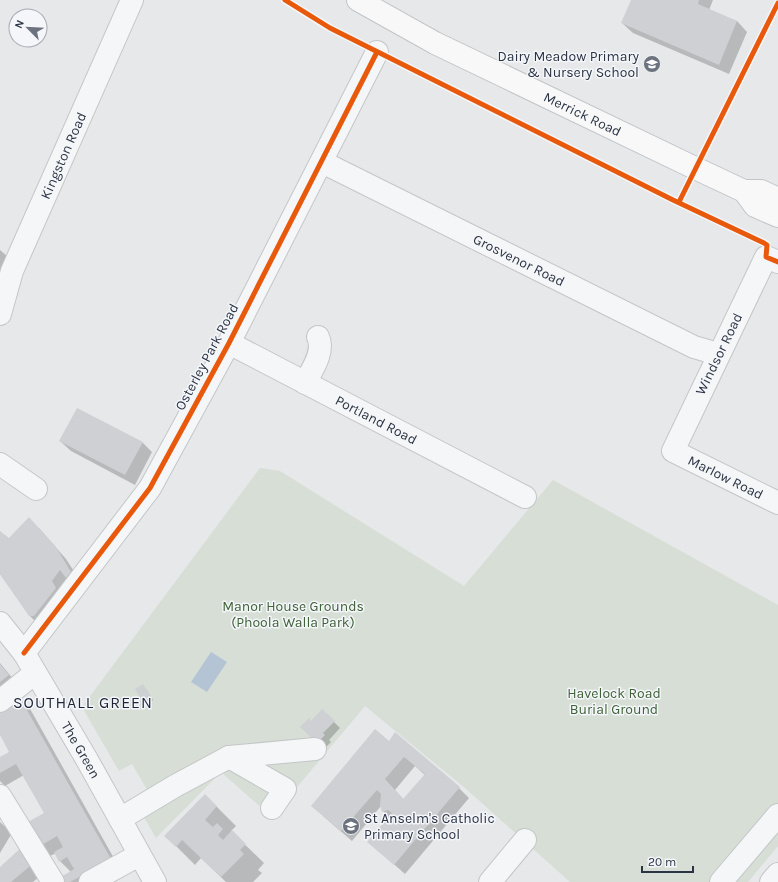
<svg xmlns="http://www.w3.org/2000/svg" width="778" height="882" font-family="Karla,sans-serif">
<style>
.green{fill:#d6ded6}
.water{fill:#b4c4d5}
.shadow{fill:#0003;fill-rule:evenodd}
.building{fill:#ced0d3;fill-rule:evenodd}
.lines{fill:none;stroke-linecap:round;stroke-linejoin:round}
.minor-casing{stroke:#c4c6c8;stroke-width:24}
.major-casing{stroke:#c2c5c8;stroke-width:24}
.minor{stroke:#f5f6f7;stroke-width:22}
.major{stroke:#f8f8f8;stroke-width:22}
.cycleway-casing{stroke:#f4f6f9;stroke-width:8}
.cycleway{stroke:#e8590c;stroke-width:5}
.labels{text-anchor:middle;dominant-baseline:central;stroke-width:3;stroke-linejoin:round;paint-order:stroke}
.poi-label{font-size:14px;fill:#2b3445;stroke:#f4f6f9;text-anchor:end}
.street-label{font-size:14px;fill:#2b3445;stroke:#f4f6f9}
.park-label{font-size:14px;fill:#3f6138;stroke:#f4f6f9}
.quarter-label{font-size:16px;letter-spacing:1px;fill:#1d2536;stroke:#f4f6f9}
</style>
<rect width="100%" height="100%" fill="#e6e8ea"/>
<path class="green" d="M260,468L280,471L464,586L553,480L778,605V846L748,882H570L465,788L365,706L272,817L221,772L156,838L141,812L155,803L132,764L119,771L82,707Z"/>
<path class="water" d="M211,652L227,662L207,692L191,682Z"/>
<g class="shadow">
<path d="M632,0H713L709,10L737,21L747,32L729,74L633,33L622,23Z"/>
<path d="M0,250L7,256L0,272Z"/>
<path d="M60,441L142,442L152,452L135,485L71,451Z"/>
<path d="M39,528L66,559L81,582L40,626L30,616L0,574V532L9,540Z"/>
<path d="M0,663L18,685V697L29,707L120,869L98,882H65L71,872L60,861L56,853L50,856L40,846L46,813L24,775L5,786L0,781V758L11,752L0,733Z"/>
<path d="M146,689L153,700L147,704L144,701Z"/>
<path d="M322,710L340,728L329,740L331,742L324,749L311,722Z"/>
<path d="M389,742L459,788L469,798L405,874L369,842L389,818L383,811L381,806L352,841L323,816ZM415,766L425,775L404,800L395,790Z"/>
<path d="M205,795L236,826L231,831L264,863L258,870L262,873L253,882H226L201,858L195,865L166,836Z"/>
<path d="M0,822L12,833L0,853Z"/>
<path d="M22,848L44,873L33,882H0V868Z"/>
</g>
<g class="building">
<path d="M631,0H699L698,4L737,21L719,65L621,23Z"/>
<path d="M77,408L143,442L125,475L59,441Z"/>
<path d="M29,517L56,547L71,572L66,578L60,570L52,581L56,588L34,616H29L0,574V531L9,538Z"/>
<path d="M0,664L9,675L0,682Z"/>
<path d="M143,684L151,697L143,702L135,689Z"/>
<path d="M19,696L111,859L70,882H64L61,877L74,869L67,857L59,862L54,852L63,847L57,836L40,846L26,823L44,813L16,764L0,773V757L9,752L0,735V707Z"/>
<path d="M322,709L335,721L323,733L325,735L317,743L300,727L309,718L311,721Z"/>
<path d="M375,729L389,741L395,732L460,787L394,865L367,842L392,813L388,810L382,812L380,805L381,794L377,790L341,831L311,806ZM404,757L425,774L403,799L385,779Z"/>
<path d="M205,794L217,806L205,820L213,827L217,823L223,829L218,835L223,840L232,830L246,844L240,850L244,854L221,877L182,840L176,847L164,836Z"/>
<path d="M22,847L35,862L11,882H0V867Z"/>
</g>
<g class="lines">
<g class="minor-casing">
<g id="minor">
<path id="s1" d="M322,162L694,347L718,354"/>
<path id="s2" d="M778,262L766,257L673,451L778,503"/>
<path id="s3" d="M0,314L12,271L132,0"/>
<path id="s4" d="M229,343L525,497"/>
<path d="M305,383C312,370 325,351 318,337"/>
<path d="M0,464L36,489"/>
<path id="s5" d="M0,623L24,653L86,758L155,882"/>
<path d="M24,653L150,488L229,343L377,52"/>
<path d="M0,701L35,673"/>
<path d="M0,796L53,882"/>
<path d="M272,808L285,789L229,757L315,749"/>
<path d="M120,819L175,786L229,757"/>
<path d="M90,882L139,855"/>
<path d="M490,882L525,840"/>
<path d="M721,882L778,815"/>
<path d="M771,882L778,874"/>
</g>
</g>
<g class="major-casing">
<g id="major">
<path id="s6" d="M358,0L435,43L695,168L744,191H761L778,199"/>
<path d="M744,191L755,206L778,216"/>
</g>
</g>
<use href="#minor" class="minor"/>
<use href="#major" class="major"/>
<g class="cycleway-casing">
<g id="cycleway">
<path d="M285,0L330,28L673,200L764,243L767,245L766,257L778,262"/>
<path d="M679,202L778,3"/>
<path d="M24,653L150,488L229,343L377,52"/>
</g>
</g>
<use href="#cycleway" class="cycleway"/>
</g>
<defs>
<g id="school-disc" transform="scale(0.9)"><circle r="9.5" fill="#6c737f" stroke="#f4f6f9"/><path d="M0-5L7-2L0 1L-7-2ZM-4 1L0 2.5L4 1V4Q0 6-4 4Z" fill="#fff"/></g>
</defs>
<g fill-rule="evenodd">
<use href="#school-disc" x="652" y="64"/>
<use href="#school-disc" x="351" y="826"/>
</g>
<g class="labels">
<g class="poi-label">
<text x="639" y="56">Dairy Meadow Primary<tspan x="639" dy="16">&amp; Nursery School</tspan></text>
<text x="364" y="818" text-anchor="start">St Anselm's Catholic<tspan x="364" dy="16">Primary School</tspan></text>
</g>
<g class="street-label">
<text stroke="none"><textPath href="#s6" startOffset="252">Merrick Road</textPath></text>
<text stroke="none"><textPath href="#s3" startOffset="171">Kingston Road</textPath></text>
<text stroke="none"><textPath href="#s1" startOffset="220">Grosvenor Road</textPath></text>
<text transform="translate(719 354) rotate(-64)">Windsor Road</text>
<text transform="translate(207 357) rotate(-62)">Osterley Park Road</text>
<text stroke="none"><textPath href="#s4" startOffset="166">Portland Road</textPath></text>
<text stroke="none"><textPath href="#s2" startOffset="287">Marlow Road</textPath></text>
<text stroke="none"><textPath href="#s5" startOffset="151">The Green</textPath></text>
</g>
<g class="park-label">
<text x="293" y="606">Manor House Grounds<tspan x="293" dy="16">(Phoola Walla Park)</tspan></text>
<text x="614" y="693">Havelock Road<tspan x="614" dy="16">Burial Ground</tspan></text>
</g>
<g class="quarter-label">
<text x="83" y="702">SOUTHALL GREEN</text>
</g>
</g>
<g transform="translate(28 28) rotate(294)"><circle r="19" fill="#f4f6f9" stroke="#a4a8b1"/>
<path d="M0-3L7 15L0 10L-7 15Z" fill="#6c737f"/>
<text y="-6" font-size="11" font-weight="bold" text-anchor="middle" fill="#2b3445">N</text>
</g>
<path d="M642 866v6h51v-6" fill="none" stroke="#2b3445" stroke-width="2"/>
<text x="648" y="866" font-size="12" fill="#2b3445" stroke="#f4f6f9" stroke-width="3" paint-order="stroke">20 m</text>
</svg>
